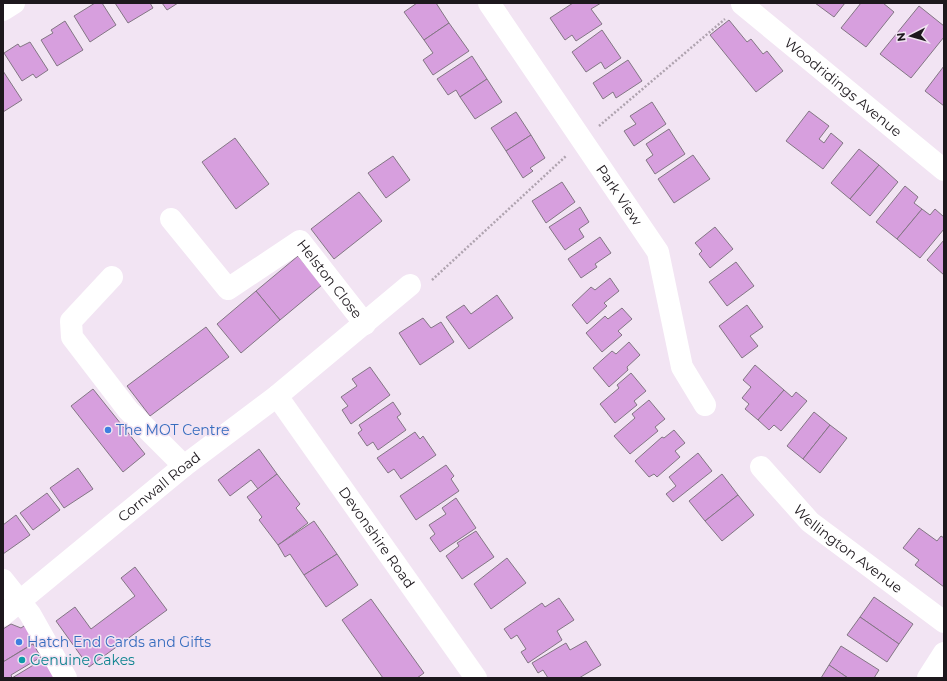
<svg xmlns="http://www.w3.org/2000/svg" width="947" height="681" font-family="Montserrat,sans-serif">
<style>
.building{fill:#d79fde;stroke:#837684}
.lines{fill:none;stroke-linecap:round;stroke-linejoin:round}
.path{stroke:#afa3af;stroke-width:2.5;stroke-dasharray:2 2;stroke-linecap:butt}
.minor{stroke:#fff;stroke-width:22}
.shop-dot{fill:#3f7fe0;stroke:#f2e4f3;stroke-width:1.5}
.culture-dot{fill:#0f9aa8;stroke:#f2e4f3;stroke-width:1.5}
.labels{text-anchor:middle;dominant-baseline:central;stroke-width:3;stroke-linejoin:round;paint-order:stroke}
.street-label{font-size:14px;fill:#1d181d;stroke:#f2e4f3}
.shop-label{font-size:14px;fill:#366cbe;stroke:#f2e4f3;text-anchor:start}
.culture-label{font-size:14px;fill:#0d838f;stroke:#f2e4f3;text-anchor:start}
</style>
<rect width="100%" height="100%" fill="#f2e4f3"/>
<g class="building">
<path d="M95,3H102L116,25L90,42L74,16Z"/>
<path d="M115,3H150L153,8L128,23Z"/>
<path d="M162,3H178L167,10Z"/>
<path d="M417,3H436L449,23L424,40L404,12Z"/>
<path d="M573,3H601L591,9L602,24L576,41L572,35L565,40L550,18Z"/>
<path d="M815,3H845L834,17Z"/>
<path d="M861,3H883L894,12L866,47L841,28Z"/>
<path d="M919,6L944,26V37L911,78L880,54Z"/>
<path d="M729,20L747,42L751,39L763,54L767,51L783,71L756,92L710,35Z"/>
<path d="M65,21L83,50L57,66L41,40L53,33L51,30Z"/>
<path d="M449,23L469,51L433,75L423,60L433,53L424,40Z"/>
<path d="M602,30L621,58L605,69L601,62L586,72L572,52Z"/>
<path d="M30,42L48,70L36,78L33,74L22,81L4,53L18,44L20,47Z"/>
<path d="M472,56L487,79L460,97L456,90L448,95L437,79Z"/>
<path d="M628,60L642,81L616,98L613,92L603,99L593,83Z"/>
<path d="M944,66V106L925,91Z"/>
<path d="M3,71L22,100L3,112Z"/>
<path d="M487,79L502,102L475,119L460,97Z"/>
<path d="M652,102L666,124L634,146L624,131L636,124L630,116Z"/>
<path d="M809,111L829,126L819,139L824,143L831,133L843,143L823,169L786,141Z"/>
<path d="M516,112L531,135L506,151L491,128Z"/>
<path d="M669,129L685,154L655,174L646,160L653,155L646,144Z"/>
<path d="M531,135L545,158L530,168L533,171L523,178L506,151Z"/>
<path d="M235,138L269,184L236,209L202,162Z"/>
<path d="M859,149L879,165L850,199L831,183Z"/>
<path d="M693,155L710,179L674,203L658,179Z"/>
<path d="M393,156L410,180L386,198L368,173Z"/>
<path d="M879,165L898,182L870,216L850,199Z"/>
<path d="M562,182L575,202L546,223L532,201Z"/>
<path d="M905,186L918,197L914,203L922,209L897,239L876,222Z"/>
<path d="M359,192L382,221L334,259L311,229Z"/>
<path d="M580,207L589,222L579,229L584,237L565,250L549,227Z"/>
<path d="M922,209L930,215L935,209L944,217V229L920,258L897,239Z"/>
<path d="M715,227L733,249L710,268L699,254L702,251L695,243Z"/>
<path d="M600,237L611,253L595,264L597,267L581,278L568,259Z"/>
<path d="M944,240V275L927,260Z"/>
<path d="M298,256L322,285L280,320L256,291Z"/>
<path d="M736,262L754,286L727,306L709,282Z"/>
<path d="M610,278L619,291L604,303L607,306L587,324L572,305L591,287L595,290Z"/>
<path d="M256,291L280,320L241,353L217,324Z"/>
<path d="M497,295L513,318L469,349L446,317L464,305L471,314Z"/>
<path d="M747,305L763,327L750,336L758,346L742,358L719,326Z"/>
<path d="M622,308L632,319L618,331L622,335L602,352L586,333L605,316L608,319Z"/>
<path d="M423,318L431,328L441,322L454,342L420,365L399,333Z"/>
<path d="M206,327L229,357L150,416L127,386Z"/>
<path d="M629,342L640,355L627,367L628,370L609,387L593,368L612,351L616,354Z"/>
<path d="M755,365L784,390L758,420L745,409L749,404L742,398L751,387L743,380Z"/>
<path d="M370,367L390,395L351,424L342,410L348,406L341,397L357,386L352,379Z"/>
<path d="M631,373L646,391L634,401L637,405L615,423L600,404L619,388L617,385Z"/>
<path d="M93,389L145,454L123,472L71,406Z"/>
<path d="M784,390L792,397L796,392L807,401L781,431L774,425L769,430L758,420Z"/>
<path d="M649,400L665,419L655,427L658,431L630,454L614,436L635,418L632,414Z"/>
<path d="M393,402L401,414L397,417L406,430L378,450L373,442L367,446L358,433L362,430L359,425Z"/>
<path d="M814,412L830,425L803,459L787,446Z"/>
<path d="M830,425L847,438L820,473L803,459Z"/>
<path d="M674,430L685,443L675,451L680,457L657,477L654,474L649,477L635,461L662,437L664,438Z"/>
<path d="M415,432L420,439L423,436L436,455L401,479L394,469L388,473L377,458Z"/>
<path d="M259,449L277,474L258,489L251,480L230,496L218,480Z"/>
<path d="M698,453L712,471L673,502L666,494L676,486L669,477Z"/>
<path d="M446,465L454,476L451,479L459,491L416,520L400,496Z"/>
<path d="M78,468L93,489L64,508L50,488Z"/>
<path d="M277,474L300,504L296,508L308,523L278,545L259,520L262,517L247,497Z"/>
<path d="M722,474L738,495L705,521L689,501Z"/>
<path d="M47,493L60,510L33,530L20,513Z"/>
<path d="M738,495L754,515L722,541L705,521Z"/>
<path d="M456,498L476,528L440,552L430,538L435,534L429,525L446,514L442,508Z"/>
<path d="M16,515L30,535L3,554V525Z"/>
<path d="M314,521L337,554L304,575L290,554L285,557L278,545Z"/>
<path d="M919,528L937,541L941,536L944,538V587L915,565L919,560L903,548Z"/>
<path d="M476,531L494,557L462,579L446,556L459,546L457,543Z"/>
<path d="M337,554L358,585L326,607L304,575Z"/>
<path d="M507,558L526,583L491,609L474,584Z"/>
<path d="M135,567L167,610L89,667L56,621L75,607L91,629L135,596L121,578Z"/>
<path d="M874,597L913,624L899,644L860,617Z"/>
<path d="M559,598L574,620L557,631L562,640L528,663L521,652L526,649L517,635L511,639L504,629L542,603L545,607Z"/>
<path d="M371,599L424,673L417,678H383L342,620Z"/>
<path d="M860,617L899,644L887,662L847,635Z"/>
<path d="M11,624L21,628L27,624L37,641L3,662V629Z"/>
<path d="M586,641L601,665L579,678H548L543,670L538,673L532,663L566,643L570,650Z"/>
<path d="M33,644L41,657L11,675L12,678H3V662Z"/>
<path d="M841,646L879,670L874,678H848L829,665Z"/>
<path d="M45,658L56,676L52,678H12Z"/>
<path d="M829,665L848,678H821Z"/>
</g>
<g class="lines">
<g class="path">
<path d="M599,126L725,19"/>
<path d="M432,280L566,156"/>
</g>
<g class="minor">
<path id="s1" d="M489,3L658,252L682,367L705,405"/>
<path id="s2" d="M742,4L944,170"/>
<path d="M3,10L14,3"/>
<path id="s3" d="M171,219L228,289L300,241L365,324"/>
<path d="M112,277L71,321L72,337L128,410L184,466"/>
<path id="s4" d="M277,396L476,678"/>
<path id="s5" d="M761,467L810,522L944,622"/>
<path d="M3,580L30,614L66,678"/>
<path id="s6" d="M3,615L184,466L277,396L410,285"/>
<path d="M928,678L944,653"/>
</g>
</g>
<g class="shop-dot">
<circle cx="108" cy="430" r="4"/>
<circle cx="19" cy="642" r="4"/>
</g>
<circle class="culture-dot" cx="22" cy="660" r="4"/>
<g class="labels">
<g class="street-label">
<text stroke="none"><textPath href="#s2" startOffset="131">Woodridings Avenue</textPath></text>
<text stroke="none"><textPath href="#s1" startOffset="232">Park View</textPath></text>
<text stroke="none"><textPath href="#s3" startOffset="225">Helston Close</textPath></text>
<text stroke="none"><textPath href="#s6" startOffset="202">Cornwall Road</textPath></text>
<text stroke="none"><textPath href="#s4" startOffset="173">Devonshire Road</textPath></text>
<text stroke="none"><textPath href="#s5" startOffset="120">Wellington Avenue</textPath></text>
</g>
<g class="shop-label">
<text x="116" y="430">The MOT Centre</text>
<text x="27" y="642">Hatch End Cards and Gifts</text>
</g>
<g class="culture-label">
<text x="30" y="660">Genuine Cakes</text>
</g>
</g>
<rect width="947" height="681" fill="none" stroke="#1d181d" stroke-width="8"/>
<g transform="translate(911 36) rotate(264)" stroke="#f2e4f3" stroke-width="3" paint-order="stroke">
<path d="M0-3L7 15L0 10L-7 15Z" fill="#1d181d"/>
<text y="-6" font-size="11" font-weight="bold" text-anchor="middle" fill="#1d181d">N</text>
</g>
</svg>
